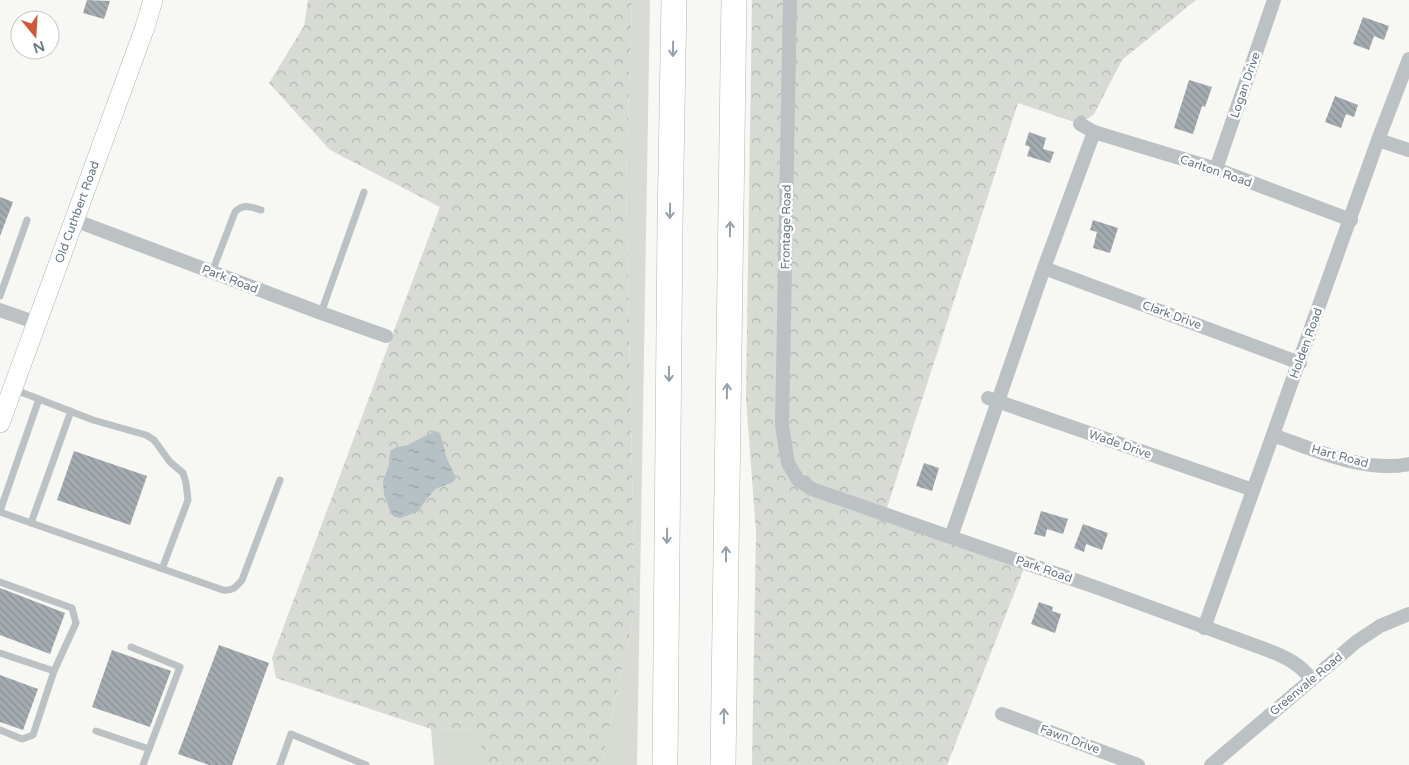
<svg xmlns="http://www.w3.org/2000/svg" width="1409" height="765" font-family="'Varela Round',sans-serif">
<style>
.grass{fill:#d7dbd4}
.forest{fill:url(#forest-crowns)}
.water{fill:url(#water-ripples)}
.building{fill:url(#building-back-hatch)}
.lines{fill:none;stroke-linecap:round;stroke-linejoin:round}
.secondary-casing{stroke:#afb5b9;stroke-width:20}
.highway-casing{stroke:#b2b6b9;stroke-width:26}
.lane{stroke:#bcc1c4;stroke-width:7}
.street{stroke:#bcc1c4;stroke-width:14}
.secondary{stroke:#fff;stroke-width:19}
.highway{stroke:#fff;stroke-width:25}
.oneway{stroke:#96a0a8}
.labels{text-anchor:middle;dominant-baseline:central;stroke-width:5;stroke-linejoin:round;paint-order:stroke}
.street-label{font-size:12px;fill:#697882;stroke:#fff}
</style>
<defs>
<pattern id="forest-crowns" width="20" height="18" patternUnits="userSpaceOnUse" patternTransform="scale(1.25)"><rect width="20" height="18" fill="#d7dbd4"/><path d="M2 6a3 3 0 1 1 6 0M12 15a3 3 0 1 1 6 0" fill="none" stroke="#b2b6b1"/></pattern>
<pattern id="water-ripples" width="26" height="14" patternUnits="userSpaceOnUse" patternTransform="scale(1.25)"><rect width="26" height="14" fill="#b5c1c4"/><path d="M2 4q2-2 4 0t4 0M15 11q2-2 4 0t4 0" fill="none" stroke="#97a2a5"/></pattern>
<pattern id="building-back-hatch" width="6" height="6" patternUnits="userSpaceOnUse" patternTransform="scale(1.25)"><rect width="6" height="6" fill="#a4acb1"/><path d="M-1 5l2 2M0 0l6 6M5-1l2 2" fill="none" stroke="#8a9195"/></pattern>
</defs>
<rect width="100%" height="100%" fill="#f7f7f4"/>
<g class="grass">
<path d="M632,0H650L637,765H601L635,610L626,181Z"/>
<path d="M431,729L484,730L479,765H434Z"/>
</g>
<g class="forest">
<path d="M308,0H632L626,181L635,610L601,765H479L483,730L431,729L276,678L272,658L440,207L330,150L269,83L304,26Z"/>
<path d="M752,0H1196L1122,60L1094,114L1080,124L1018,103L883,520L1025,566L947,765H752L756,532L746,398Z"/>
</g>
<path class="water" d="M435,431L440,433L447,459L456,478L453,482L435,489L417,512L400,518L395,517L391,514L384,494L383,482L389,464L390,451L397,447L408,445Z"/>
<g class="building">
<path d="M87,0L110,1L104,19L83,13Z"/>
<path d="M1363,17L1389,26L1384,40L1374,36L1369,50L1353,44Z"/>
<path d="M1189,80L1212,87L1205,107L1202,106L1193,134L1174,128Z"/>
<path d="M1335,96L1358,105L1354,117L1346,114L1341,128L1325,122Z"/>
<path d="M1029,132L1046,138L1043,149L1054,152L1050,163L1027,156L1030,147L1025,145Z"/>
<path d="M0,197L13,202L0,236Z"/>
<path d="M1093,220L1118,228L1110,253L1093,248L1097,232L1090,230Z"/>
<path d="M74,451L147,476L130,525L57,500Z"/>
<path d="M924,463L939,468L932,491L916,486Z"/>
<path d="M1041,511L1068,519L1063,534L1047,529L1045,537L1034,534Z"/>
<path d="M1083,524L1108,533L1102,550L1086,544L1084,552L1074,548Z"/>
<path d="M0,588L65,613L50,654L0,635Z"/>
<path d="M1039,602L1053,607L1052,611L1061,614L1055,633L1031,624Z"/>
<path d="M219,645L269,663L232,765H209L178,754Z"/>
<path d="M112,650L171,671L150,727L92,707Z"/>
<path d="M0,675L38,689L23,730L0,722Z"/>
</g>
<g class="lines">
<g class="secondary-casing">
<path id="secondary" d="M0,423L145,27L153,0"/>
</g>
<g class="highway-casing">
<g id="highway">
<path d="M665,765L670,224L674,0"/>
<path d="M723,765L734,0"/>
</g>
</g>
<g class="lane">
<path d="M212,272L235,212C244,203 250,207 261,210"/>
<path d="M0,296L27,220"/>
<path d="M321,313L364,192"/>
<path d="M13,389L93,420L146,435L154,440L170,462L183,473L186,483L188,500L162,569"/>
<path d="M0,511L39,399"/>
<path d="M0,512L223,590C233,591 236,587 242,580L280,480"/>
<path d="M31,523L71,411"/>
<path d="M0,582L72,608L76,623L54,671L33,735L22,739L0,730"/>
<path d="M131,647L180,667L149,749"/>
<path d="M0,653L54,671"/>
<path d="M96,731L149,749L143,765"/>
<path d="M280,765L291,734L366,765"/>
</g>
<g class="street">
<path d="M790,0L782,426L788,463L798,480L812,489L1098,588L1270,651C1287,658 1300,664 1311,679"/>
<path d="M1080,124L1094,132L1216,169L1351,220"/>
<path d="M1378,140L1409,150"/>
<path d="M1216,169L1274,0"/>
<path d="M74,220L321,313L386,336"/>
<path d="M1044,268L1300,363"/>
<path d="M0,310L37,323"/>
<path d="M988,398L1253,490"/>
<path d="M1273,435C1315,450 1364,473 1409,464"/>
<path d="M951,537L1044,268L1094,132"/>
<path d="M1204,628L1378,140L1409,59"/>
<path d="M1002,714L1138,765"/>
<path d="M1211,765L1356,642L1380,626L1409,614"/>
</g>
<use href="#secondary" class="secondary"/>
<use href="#highway" class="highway"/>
</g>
<defs><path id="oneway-shaft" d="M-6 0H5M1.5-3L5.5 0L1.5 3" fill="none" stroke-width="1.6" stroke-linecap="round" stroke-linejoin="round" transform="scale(1.25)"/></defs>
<g class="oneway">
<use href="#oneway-shaft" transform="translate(673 49) rotate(91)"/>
<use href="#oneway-shaft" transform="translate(670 211) rotate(91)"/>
<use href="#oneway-shaft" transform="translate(730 229) rotate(-89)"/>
<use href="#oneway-shaft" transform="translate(669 374) rotate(90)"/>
<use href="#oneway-shaft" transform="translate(727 391) rotate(-89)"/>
<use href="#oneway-shaft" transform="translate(667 536) rotate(91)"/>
<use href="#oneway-shaft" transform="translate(726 554) rotate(-90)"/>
<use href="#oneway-shaft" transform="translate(724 716) rotate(-89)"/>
</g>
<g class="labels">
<g class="street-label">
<text transform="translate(1245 85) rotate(-71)">Logan Drive</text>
<text transform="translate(1216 171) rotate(19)">Carlton Road</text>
<text transform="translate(77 212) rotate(-70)">Old Cuthbert Road</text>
<text transform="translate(786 227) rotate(-89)">Frontage Road</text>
<text transform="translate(230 279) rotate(21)">Park Road</text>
<text transform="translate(1172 315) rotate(20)">Clark Drive</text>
<text transform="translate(1306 343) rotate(-70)">Holden Road</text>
<text transform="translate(1120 444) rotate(19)">Wade Drive</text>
<text transform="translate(1340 456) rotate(15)">Hart Road</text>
<text transform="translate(1044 569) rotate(19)">Park Road</text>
<text transform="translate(1306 684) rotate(-40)">Greenvale Road</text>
<text transform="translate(1070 739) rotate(20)">Fawn Drive</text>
</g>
</g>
<g transform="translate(35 35) rotate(162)"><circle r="24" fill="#ffffff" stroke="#c3c9cd"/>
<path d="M0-4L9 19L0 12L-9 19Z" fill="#d1593a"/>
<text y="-8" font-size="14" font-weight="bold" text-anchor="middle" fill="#697882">N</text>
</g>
</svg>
